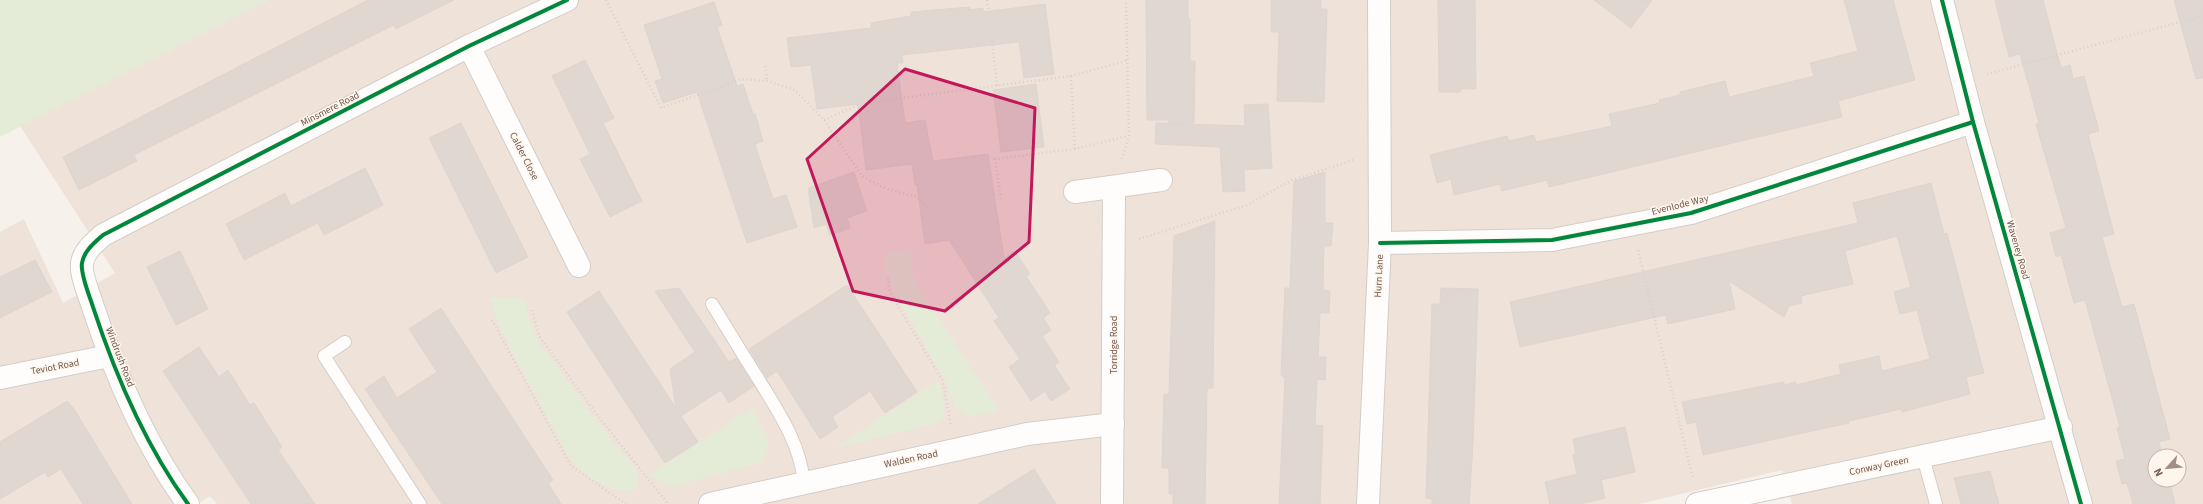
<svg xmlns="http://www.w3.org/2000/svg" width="2203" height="504" font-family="'Source Sans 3',sans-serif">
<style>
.residential{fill:#efe3d9;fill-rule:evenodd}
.green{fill:#e4ecd7}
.building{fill:#e0d7d1;stroke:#dfd4ce}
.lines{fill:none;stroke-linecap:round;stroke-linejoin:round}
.lane-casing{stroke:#d3cdc7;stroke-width:14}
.street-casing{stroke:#d3cdc7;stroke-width:24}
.path{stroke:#d7d0cb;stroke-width:2.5;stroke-dasharray:1 3;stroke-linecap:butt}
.lane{stroke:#fefdfc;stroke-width:12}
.street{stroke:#fefdfc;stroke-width:22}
.cycleway-casing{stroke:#fef6ed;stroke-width:6}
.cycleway{stroke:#00873e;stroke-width:4}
.marked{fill:#c2185b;fill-opacity:0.2;stroke:#c2185b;stroke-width:3;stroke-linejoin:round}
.labels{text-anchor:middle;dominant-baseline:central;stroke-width:3;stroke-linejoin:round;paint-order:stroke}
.street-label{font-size:10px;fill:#73584d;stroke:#fef6ed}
</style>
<rect width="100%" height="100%" fill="#f6f1eb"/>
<path class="residential" d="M268,0H2203V504H1792L1782,470L1639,504H217L210,496L198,504H0V232L24,219L63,303L115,273L20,126ZM2155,456H2179V480H2155Z"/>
<g class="green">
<path d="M0,0H268L0,137Z"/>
<path d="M909,249L912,269L917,285L999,411L968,417L955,407L945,379L899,301L891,285V275L885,274L886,253Z"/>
<path d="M490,298L524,299L529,318L538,341L595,420L638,472V486C621,502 584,474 571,460L502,332Z"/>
<path d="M938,381C943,393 947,410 941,422L835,448Z"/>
<path d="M751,409L768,439V450L760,463L677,485H668L649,475Z"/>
</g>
<g class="building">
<path d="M368,0H454L396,29L394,25L134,155L137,161L79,190L63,157Z"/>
<path d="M1146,0H1188V19H1190V61H1195L1194,123H1169V120H1147Z"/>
<path d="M1271,0H1321V9H1327L1324,102L1277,101L1279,32H1271Z"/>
<path d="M1438,0H1475L1476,89H1461L1460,92H1439Z"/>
<path d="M1594,0H1652L1631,28Z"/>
<path d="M1844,0H1893L1915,80L1838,101L1842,117L1549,187L1547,180L1502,191L1500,184L1454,195L1451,179L1437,183L1430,155L1507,136L1509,141L1534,135L1536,142L1612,126L1609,114L1660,103L1659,100L1680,95V92L1725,81L1729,97L1814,76L1810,63L1858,51Z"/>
<path d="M1995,0H2043L2061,68L2070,65L2073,79L2084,76L2099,131L2088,134L2114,234L2102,237L2122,307L2134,304L2170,439L2159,442L2162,456H2155V480H2169L2175,504H2133L2127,483L2122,484L2116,461L2125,459L2117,428L2120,427L2085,300L2074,303L2061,255L2056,257L2050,233L2066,228L2036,124L2039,123L2020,54L2009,57Z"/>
<path d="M2174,0H2203V78L2196,79Z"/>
<path d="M714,2L722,25L717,27L737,86L743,84L753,114H755L763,141L755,144L773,199L786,195L797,227L747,243L697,92L663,103L655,81L662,79L644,25Z"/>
<path d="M1045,4L1054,74L1024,78L1019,42L902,55L903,63H897L905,123L925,120L933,161L988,154L1004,258L1015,251L1030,274L1026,276L1050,313L1043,318L1051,330L1042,336L1059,362L1054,365L1070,389L1051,401L1045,391L1031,401L1009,367L1020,359L994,321L999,318L949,240L925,244L917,185H915L912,164L866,170L858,104L817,109L811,65L791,67L787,38L871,28V23L911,16V12L970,7V10L983,8V12Z"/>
<path d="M585,60L614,118L603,123L642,201L610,217L580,159L590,154L552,76Z"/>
<path d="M1036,84L1044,147L1001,152L993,90Z"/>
<path d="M1268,104L1272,168L1244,170L1245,191L1223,192L1220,147L1155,144L1156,123L1245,126L1244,105Z"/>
<path d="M461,123L528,257L496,273L429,138Z"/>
<path d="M365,168L383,205L324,235L318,223L244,260L226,224L285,193L291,206Z"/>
<path d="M854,172L867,211L847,218L850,228L830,235L826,224L814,228L808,188Z"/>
<path d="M1325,172V223H1333L1331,246H1324L1323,290L1330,291L1329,313H1320L1318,357H1326L1325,380L1317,379L1315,425L1323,426L1320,504H1279L1285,378L1281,375L1285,288H1290L1294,181Z"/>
<path d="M1931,183L1944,234L1947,233L1984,373L1966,377L1970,394L1902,412L1901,409L1849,421V423L1703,455L1696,422L1687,424L1682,402L1784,382V385L1796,382V385L1841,374L1839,365L1879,356L1882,371L1930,359L1917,310L1900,314L1894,292L1911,287L1897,236L1845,251L1853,284L1801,296L1802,303L1789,306L1784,317L1729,281L1735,309L1668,324L1666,315L1520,347L1510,302L1858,223L1853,203Z"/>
<path d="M1215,221L1213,388H1207L1205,504H1173V494H1169V468H1162L1164,394H1169L1174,236Z"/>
<path d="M180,251L208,309L176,325L147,267Z"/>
<path d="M35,260L52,292L0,318V277Z"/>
<path d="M847,285L917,392L885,413L870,391L832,417L838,427L820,439L777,371L767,378L749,349Z"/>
<path d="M679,288L729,362L736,358L754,386L729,403L721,390L681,416L698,442L665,463L567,312L599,291L676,408L670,369L695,352L655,291Z"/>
<path d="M1441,288L1478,289L1473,444L1469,504H1432V499L1426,498L1432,304H1440Z"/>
<path d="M441,308L553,480L548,483L561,504H442L365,389L384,376L397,398L437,372L409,329Z"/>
<path d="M199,347L219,377L228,370L250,405L254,403L282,447L278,450L315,504H251L163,371Z"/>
<path d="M67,401L74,409L132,504H83L61,469L48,477L45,472L0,499V442Z"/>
<path d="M1625,427L1635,472L1601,480L1605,498L1580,504H1550L1545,482L1577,474L1573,455L1576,454L1573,439Z"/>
<path d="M1034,469L1056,504H978Z"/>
<path d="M1990,471L1999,504H1961L1954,478Z"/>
</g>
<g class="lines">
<g class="lane-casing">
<g id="lane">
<path d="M712,304C728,330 743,355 759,380C779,413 800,443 804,483"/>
<path d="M345,342L324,356L420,504"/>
<path d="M1923,457L1936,504"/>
</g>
</g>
<g class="street-casing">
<g id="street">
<path d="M1942,0L1973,122L2081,504"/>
<path d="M469,46L579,266"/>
<path d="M1075,192L1161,180"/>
<path d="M1380,243L1552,240L1691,213L1973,122"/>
<path d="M0,378L109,356"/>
<path d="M188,504C145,445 116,377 93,307C90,297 80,274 82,263C84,251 94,243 103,235L469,46L567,0"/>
<path d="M710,504L1027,434L1113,424"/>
<path d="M1112,504L1114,187"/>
<path d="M1368,504L1380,243L1379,0"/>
<path d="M1697,504L2061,427"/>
</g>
</g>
<g class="path">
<path d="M606,0L661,108L742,79L767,81L795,90L824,120L862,176L887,189L917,197L927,208"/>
<path d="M987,0L989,12"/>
<path d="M992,41L997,86"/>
<path d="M765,66L767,81"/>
<path d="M1987,74L2203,16"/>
<path d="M1071,76L1075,149"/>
<path d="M824,120L863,103L1071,76L1126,61"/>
<path d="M1122,159L1129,136L1126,0"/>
<path d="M1001,199L995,159L1075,149L1128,136"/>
<path d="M1139,239L1247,205L1292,180L1353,160"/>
<path d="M1638,250L1693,479"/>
<path d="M888,278L889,289L894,299L942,380L951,425"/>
<path d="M532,310L539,336L598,416L668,504"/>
<path d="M492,320L571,466L626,504"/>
</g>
<use href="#lane" class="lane"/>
<use href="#street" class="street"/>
<g class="cycleway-casing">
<g id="cycleway">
<path d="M1942,0L1973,122L2081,504"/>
<path d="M1380,243L1552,240L1691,213L1973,122"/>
<path d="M188,504C145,445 116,377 93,307C90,297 80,274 82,263C84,251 94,243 103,235L469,46L567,0"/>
</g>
</g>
<use href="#cycleway" class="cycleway"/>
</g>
<path class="marked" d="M905,69L1035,108L1029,242L945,311L853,291L807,159Z"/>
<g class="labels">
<g class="street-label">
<text transform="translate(330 109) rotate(-27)">Minsmere Road</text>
<text transform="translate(524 156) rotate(63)">Calder Close</text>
<text transform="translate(1680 205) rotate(-14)">Evenlode Way</text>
<text transform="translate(2018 250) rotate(74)">Waveney Road</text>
<text transform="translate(1379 276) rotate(-87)">Hurn Lane</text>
<text transform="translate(1114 345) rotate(-90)">Torridge Road</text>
<text transform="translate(120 357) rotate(69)">Windrush Road</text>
<text transform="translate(55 367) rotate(-11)">Teviot Road</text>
<text transform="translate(911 459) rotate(-12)">Walden Road</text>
<text transform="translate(1879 466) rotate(-12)">Conway Green</text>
</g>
</g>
<g transform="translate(2167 468) rotate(243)"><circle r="19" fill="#fef6ed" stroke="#c6b7ad"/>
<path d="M0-3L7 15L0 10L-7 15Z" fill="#a18e84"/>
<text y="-6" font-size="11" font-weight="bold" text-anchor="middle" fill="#73584d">N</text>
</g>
</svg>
